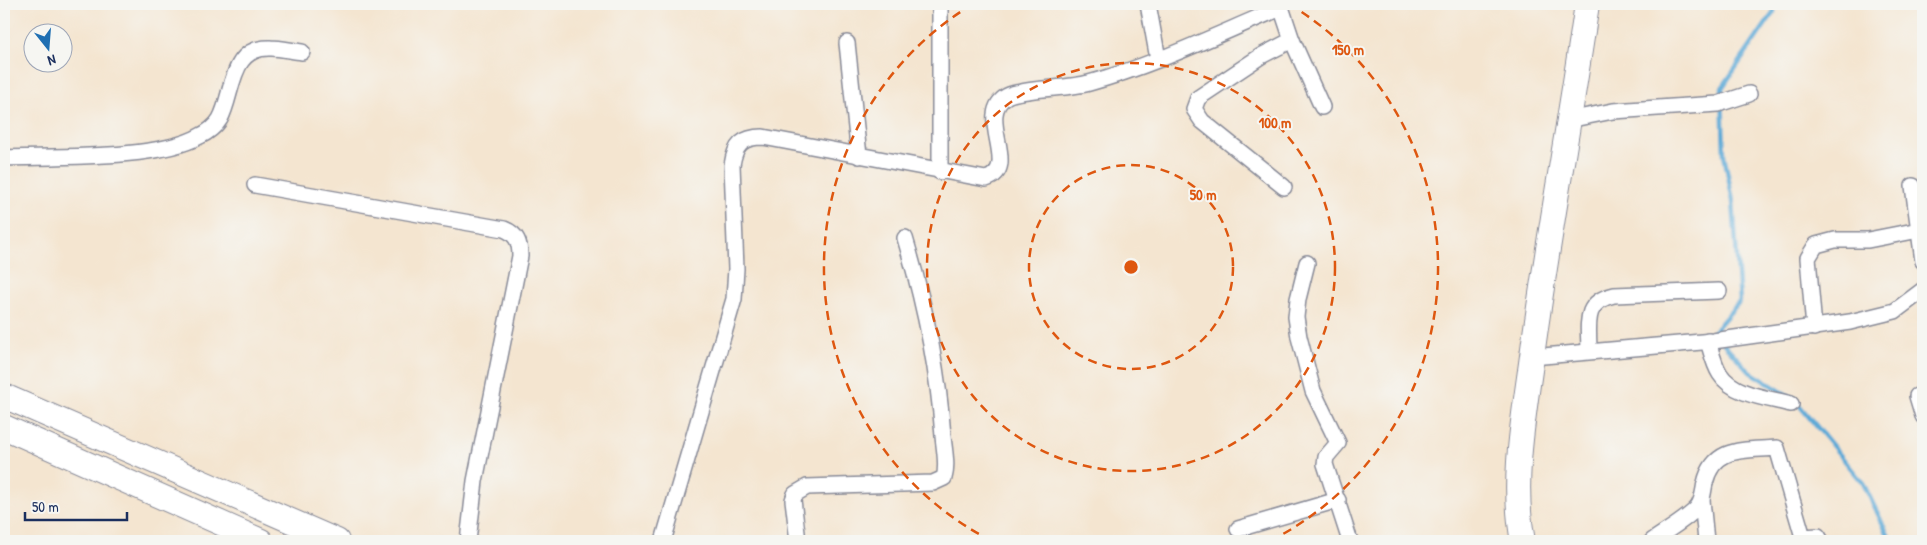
<svg xmlns="http://www.w3.org/2000/svg" width="1927" height="545" font-family="'Patrick Hand',sans-serif">
<style>
.lines{fill:none;stroke-linecap:round;stroke-linejoin:round}
.stream{stroke:#5eaad7;stroke-width:4.5}
.minor-casing{stroke:#888a97;stroke-width:18}
.trunk-casing{stroke:#888a97;stroke-width:26}
.minor{stroke:#fff;stroke-width:15}
.trunk{stroke:#fff;stroke-width:24}
.ring{fill:none;stroke:#de5710;stroke-width:2.5;stroke-dasharray:9 6}
.centre{fill:#de5710;stroke:#f6f6f2;stroke-width:2.5}
.ring-label{font-size:15px;text-anchor:middle;font-weight:bold;fill:#de5710;stroke:#f6f6f2;stroke-width:4;stroke-linejoin:round;paint-order:stroke}
</style>
<rect width="100%" height="100%" fill="#f6f6f2"/>
<filter id="ink" filterUnits="userSpaceOnUse"><feTurbulence type="fractalNoise" baseFrequency=".02" numOctaves="2"/><feDisplacementMap in="SourceGraphic" scale="10" xChannelSelector="R" yChannelSelector="G"/><feConvolveMatrix kernelMatrix="1 2 1 2 8 2 1 2 1" color-interpolation-filters="sRGB"/></filter>
<filter id="wash" filterUnits="userSpaceOnUse"><feTurbulence type="fractalNoise" baseFrequency=".0096" numOctaves="4" result="noise"/><feDisplacementMap in="SourceGraphic" scale="20" xChannelSelector="R" yChannelSelector="G"/><feGaussianBlur stdDeviation="1.12" result="paint"/><feColorMatrix in="noise" values="0 0 0 0 0 0 0 0 0 0 0 0 0 0 0 0 0 1.4 0 .05"/><feComposite in="paint" operator="in"/></filter>
<g filter="url(#wash)">
<rect width="100%" height="100%" fill="#f4e5d0"/>
<g class="lines">
<g class="stream">
<path d="M1717,336L1713,332L1740,301L1733,201L1724,155L1722,88L1774,12V4"/>
<path d="M1724,344L1750,372L1795,400L1863,483L1891,541"/>
</g>
</g>
</g>
<g filter="url(#ink)">
<g class="lines">
<g class="minor-casing">
<g id="minor">
<path d="M1148,4L1158,59"/>
<path d="M1280,4L1292,40L1322,107"/>
<path d="M847,43L859,156"/>
<path d="M1568,120L1613,111L1718,104L1749,94"/>
<path d="M4,158C54,156 158,160 200,136C207,133 216,126 220,119C234,94 229,46 271,48C281,48 292,51 302,52"/>
<path d="M940,172V4"/>
<path d="M255,185L504,229C517,234 520,243 520,256L475,481L468,541"/>
<path d="M1913,186L1923,261"/>
<path d="M1284,187L1202,121L1194,109L1198,98L1261,56L1292,40"/>
<path d="M1307,263L1298,299L1296,317L1299,337L1313,391L1338,443L1326,457L1325,464L1350,541"/>
<path d="M1814,328L1808,258L1816,245L1835,240H1868L1919,230"/>
<path d="M1708,341C1711,351 1714,365 1720,374C1733,395 1768,398 1791,404"/>
<path d="M1589,351C1589,325 1582,302 1614,295L1719,291"/>
<path d="M1532,357L1713,341L1850,322L1895,311L1923,290"/>
<path d="M1917,396L1923,416"/>
<path d="M1702,500L1706,541"/>
<path d="M1238,529L1338,500"/>
<path d="M663,541L734,299L736,269L732,165C735,145 742,137 763,137L986,179C1022,168 974,115 1007,96C1022,88 1068,89 1089,83C1155,65 1218,34 1281,8"/>
<path d="M798,541L793,500L795,494L807,487L933,483L944,478C948,465 944,449 943,436C938,367 925,305 905,238"/>
<path d="M1652,541C1666,531 1684,521 1696,509C1703,502 1703,492 1705,483C1714,445 1745,451 1777,448L1803,537L1818,536L1821,541"/>
</g>
</g>
<g class="trunk-casing">
<g id="trunk">
<path d="M4,396L337,541"/>
<path d="M4,427L261,541"/>
<path d="M1523,541C1511,482 1524,416 1532,356C1548,238 1570,121 1587,4"/>
</g>
</g>
<use href="#minor" class="minor"/>
<use href="#trunk" class="trunk"/>
</g>
</g>
<g class="ring">
<circle cx="1131" cy="267" r="102"/>
<circle cx="1131" cy="267" r="204"/>
<path d="M992 541A307 307 0 0 1 973 4M1289 4A307 307 0 0 1 1270 541"/>
</g>
<circle cx="1131" cy="267" r="8" class="centre"/>
<g class="ring-label">
<text x="1348" y="55">150 m</text>
<text x="1275" y="128">100 m</text>
<text x="1203" y="200">50 m</text>
</g>
<rect width="1927" height="545" fill="none" stroke="#f6f6f2" stroke-width="20"/>
<g transform="translate(48 48) rotate(163)"><circle r="24" fill="#f6f6f2" stroke="#9ea6b7"/>
<path d="M0-4L9 19L0 12L-9 19Z" fill="#1f6fb2"/>
<text y="-8" font-size="14" font-weight="bold" text-anchor="middle" fill="#1b2f5e">N</text>
</g>
<path d="M25 512v8h102v-8" fill="none" stroke="#1b2f5e" stroke-width="2.5"/>
<text x="32" y="512" font-size="15" fill="#1b2f5e" stroke="#f6f6f2" stroke-width="4" paint-order="stroke">50 m</text>
</svg>
